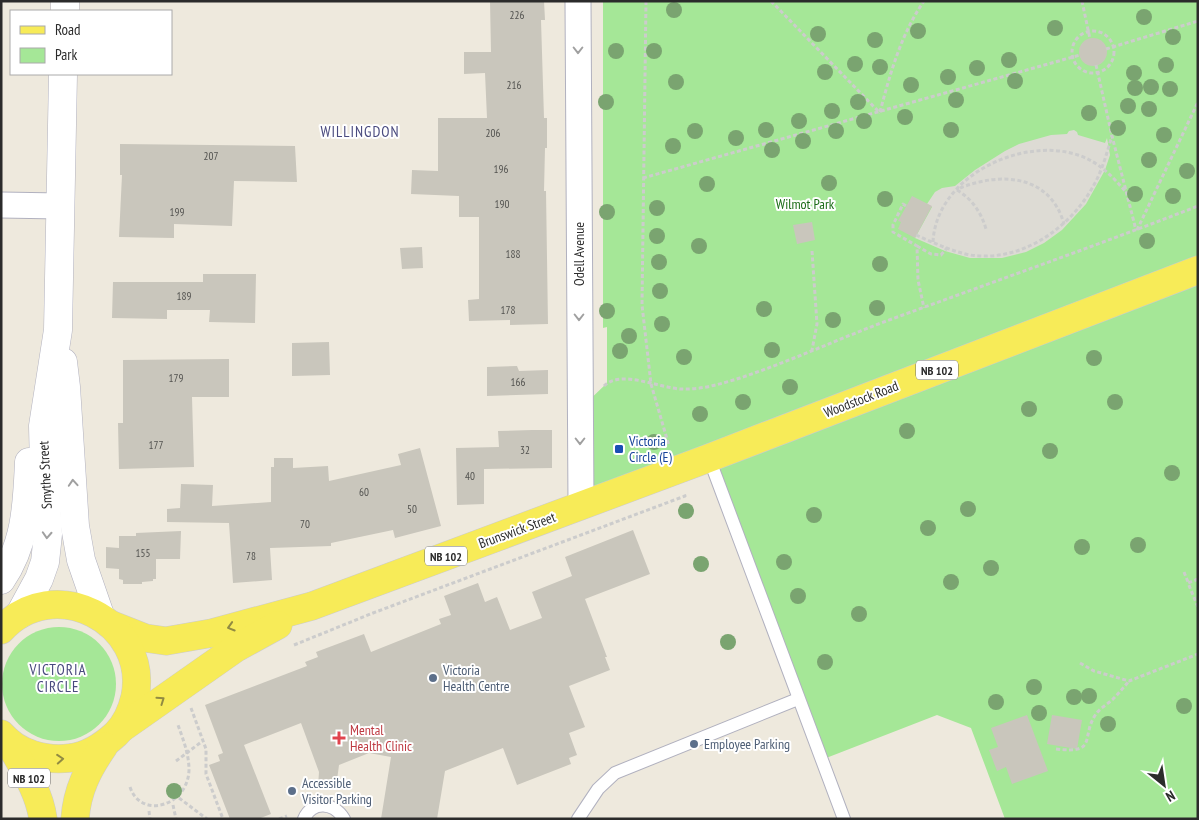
<svg xmlns="http://www.w3.org/2000/svg" width="1199" height="820" font-family="'PT Sans Narrow',sans-serif">
<style>
.green{fill:#a5e797}
.plaza{fill:#dddbd4}
.building{fill:#c9c6bc}
.lines{fill:none;stroke-linecap:round;stroke-linejoin:round}
.service-casing{stroke:#b1b1bf;stroke-width:14}
.minor-casing{stroke:#b1b1bf;stroke-width:27}
.secondary-casing{stroke:#b1b1bf;stroke-width:29}
.primary-casing{stroke:#ccc;stroke-width:29}
.path{stroke:#ccc;stroke-width:3;stroke-dasharray:4 2.5;stroke-linecap:butt}
.service{stroke:#fff;stroke-width:12}
.minor{stroke:#fff;stroke-width:25}
.secondary{stroke:#fff;stroke-width:28}
.primary{stroke:#f7eb58;stroke-width:28}
.tree{fill:#7aa470}
.oneway{stroke:#a0a0a0}
.oneway2{stroke:#918b42}
.transit-dot{fill:#1a4fb4;stroke:#fff;stroke-width:2}
.service-dot{fill:#5c6f8a;stroke:#fff;stroke-width:2}
.health-dot{fill:#e0444e;stroke:#fff;stroke-width:2}
.labels{text-anchor:middle;dominant-baseline:central;stroke-width:4;stroke-linejoin:round;paint-order:stroke}
.number-label{font-size:11px;fill:#52524f}
.shield{fill:#fff;stroke:#6b6b6b;stroke-width:1}
.shield-label{font-size:12px;font-weight:bold;fill:#2b2b2b}
.park-label{font-size:14px;fill:#1b6c17;stroke:#fff}
.street-label{font-size:14px;fill:#2b2b2b;stroke:#fff}
.transit-label{font-size:14px;fill:#164399;stroke:#fff;text-anchor:start}
.service-label{font-size:14px;fill:#4e5e75;stroke:#fff;text-anchor:start}
.health-label{font-size:14px;fill:#be3a42;stroke:#fff;text-anchor:start}
.neighbourhood-label{font-size:15px;letter-spacing:1px;fill:#494a7e;stroke:#fff}
</style>
<rect width="100%" height="100%" fill="#eee9dd"/>
<g class="green">
<path d="M603,1H1198V819H1005L971,728L937,715L821,760L709,458L581,506L580,409L607,383V327L603,328Z"/>
<circle cx="59" cy="684" r="57"/>
</g>
<path class="plaza" d="M1074,130L1077,132L1078,135L1105,143L1107,138L1110,155L1105,170L1086,204L1062,230L1044,243L1026,252L1002,258H970L945,251L915,238L932,207L927,204L935,192L942,188L955,186L975,170L1005,151L1019,144L1051,135L1067,134L1069,131Z"/>
<g class="building">
<path d="M490,1H544L545,20H541L544,118H547V148H545L544,191H546L548,324L510,325V320L469,321L468,300L479,299V217H459V196L411,194L412,170L438,171V118H487L485,73L464,74V52H491Z"/>
<circle cx="1093" cy="52" r="14"/>
<path d="M120,144L295,146L297,182L234,181L232,226L174,224V238L119,237L122,175H120Z"/>
<path d="M912,196L932,206L915,238L898,229L901,222L898,221Z"/>
<path d="M812,222L815,240L797,244L793,225Z"/>
<path d="M422,247L423,268L402,269L400,248Z"/>
<path d="M203,274H256L255,323L209,322L210,310H167V319L112,318L113,282H203Z"/>
<path d="M329,342L330,375L292,376V343Z"/>
<path d="M229,359V397H192L194,467L119,469L118,423H123V360Z"/>
<path d="M517,366L519,371L548,370V394L487,396V367Z"/>
<path d="M532,430H552V468L484,469V504L457,505L456,448L499,447L498,431Z"/>
<path d="M420,448L441,526L395,538L393,530L331,543V546L270,548L272,580L233,583L229,523L167,522V509L180,508L181,484L213,485L212,506L271,502V467H274V458H293V468L328,466L329,481L401,465L398,454Z"/>
<path d="M633,530L650,574L585,599L607,657H605L610,670L569,686L585,727L569,733L577,755L569,758L571,764L517,785L503,748L445,771L437,819H381L391,757L369,753L339,765L336,788L318,786L319,772L301,723L244,745L271,814L258,819H230L209,765L220,761L218,755L223,753L205,705L307,666L305,662L318,657L316,652L364,634L371,652L441,624L439,619L451,615L444,596L478,583L485,602L497,597L510,630L542,618L532,592L572,576L565,557Z"/>
<path d="M181,531L180,559H156V579H153V581L142,582V584H123V580L119,579V569L106,568V547L119,548V536H136V533Z"/>
<path d="M1027,715L1048,771L1012,784L1006,767L997,771L989,750L998,747L991,728Z"/>
<path d="M1052,715L1082,720L1077,749L1047,744Z"/>
</g>
<g class="lines">
<g class="service-casing">
<g id="service">
<path d="M709,458L844,819"/>
<path d="M304,819C312,800 334,802 344,819"/>
<path d="M578,819L598,789L615,773L798,699"/>
</g>
</g>
<g class="minor-casing">
<g id="minor">
<path d="M578,1L581,506"/>
<path d="M1,205L60,206"/>
</g>
</g>
<g class="secondary-casing">
<g id="secondary">
<path d="M65,11V1"/>
<path d="M63,362L66,387L75,526L81,560L100,615"/>
<path d="M1,580C26,544 27,504 29,462"/>
<path d="M20,614L39,579L45,562L48,534L44,467L43,426L58,330L63,74"/>
</g>
</g>
<g class="primary-casing">
<g id="primary">
<path d="M112,625L145,638L166,641L212,633L312,606L709,458L1198,270"/>
<path d="M1,630C53,572 150,621 135,697C132,710 126,724 116,734C103,746 88,756 70,758C45,761 18,754 1,734"/>
<path d="M122,728L236,648L278,625"/>
<path d="M8,741C22,766 39,790 43,819"/>
<path d="M75,819C77,790 88,769 104,746"/>
</g>
</g>
<g class="path">
<path d="M646,1L642,305L651,384L669,446"/>
<path d="M771,1L880,113"/>
<path d="M1082,1L1090,39"/>
<circle cx="1093" cy="52" r="21"/>
<path d="M1106,49L1198,21"/>
<path d="M1096,65L1112,136L1136,230"/>
<path d="M880,112C890,74 901,34 924,1"/>
<path d="M643,178L1080,55"/>
<path d="M960,188C1000,172 1050,174 1064,224"/>
<path d="M957,190C972,199 981,212 986,229"/>
<path d="M906,206L903,204L893,225V232L917,246L918,280L924,308"/>
<path d="M1137,230L1198,102"/>
<path d="M916,235C934,243 951,251 970,255C1022,263 1072,227 1095,183C1103,168 1107,152 1112,136"/>
<path d="M933,242C936,177 1021,136 1078,155C1099,162 1112,176 1126,192"/>
<path d="M917,246L931,254L941,255L947,248"/>
<path d="M812,251L817,324L812,350"/>
<path d="M604,386C621,369 659,388 681,389C700,390 721,384 740,378C788,362 834,341 881,323C987,284 1093,247 1198,206"/>
<path d="M1184,572L1188,582"/>
<path d="M1198,579L1188,583L1198,607"/>
<path d="M294,645L373,613L685,496L684,493"/>
<path d="M1080,663L1094,671L1129,681L1198,654"/>
<path d="M191,708L206,749V774L223,819"/>
<path d="M1056,749C1099,754 1080,737 1096,714C1100,708 1108,704 1113,699C1119,693 1124,687 1129,681"/>
<path d="M176,761L200,743"/>
<path d="M130,787C141,820 188,806 189,770C189,754 183,739 178,725"/>
<path d="M179,798L207,819"/>
<path d="M173,805L176,819"/>
<path d="M149,811L150,819"/>
<path d="M279,819L287,816"/>
</g>
<use href="#service" class="service"/>
<use href="#minor" class="minor"/>
<use href="#secondary" class="secondary"/>
<use href="#primary" class="primary"/>
</g>
<g class="tree">
<circle cx="674" cy="10" r="8"/>
<circle cx="1144" cy="17" r="8"/>
<circle cx="1055" cy="28" r="8"/>
<circle cx="918" cy="31" r="8"/>
<circle cx="818" cy="34" r="8"/>
<circle cx="1173" cy="37" r="8"/>
<circle cx="875" cy="40" r="8"/>
<circle cx="616" cy="51" r="8"/>
<circle cx="654" cy="51" r="8"/>
<circle cx="1009" cy="60" r="8"/>
<circle cx="855" cy="64" r="8"/>
<circle cx="1166" cy="65" r="8"/>
<circle cx="880" cy="67" r="8"/>
<circle cx="977" cy="68" r="8"/>
<circle cx="825" cy="72" r="8"/>
<circle cx="1134" cy="73" r="8"/>
<circle cx="948" cy="77" r="8"/>
<circle cx="1015" cy="81" r="8"/>
<circle cx="676" cy="82" r="8"/>
<circle cx="911" cy="85" r="8"/>
<circle cx="1151" cy="87" r="8"/>
<circle cx="1135" cy="88" r="8"/>
<circle cx="1170" cy="89" r="8"/>
<circle cx="956" cy="100" r="8"/>
<circle cx="606" cy="102" r="8"/>
<circle cx="858" cy="102" r="8"/>
<circle cx="1128" cy="106" r="8"/>
<circle cx="1149" cy="109" r="8"/>
<circle cx="832" cy="111" r="8"/>
<circle cx="1089" cy="113" r="8"/>
<circle cx="905" cy="117" r="8"/>
<circle cx="799" cy="121" r="8"/>
<circle cx="864" cy="121" r="8"/>
<circle cx="1118" cy="128" r="8"/>
<circle cx="766" cy="130" r="8"/>
<circle cx="951" cy="130" r="8"/>
<circle cx="695" cy="131" r="8"/>
<circle cx="836" cy="131" r="8"/>
<circle cx="1164" cy="135" r="8"/>
<circle cx="736" cy="138" r="8"/>
<circle cx="803" cy="141" r="8"/>
<circle cx="673" cy="146" r="8"/>
<circle cx="772" cy="150" r="8"/>
<circle cx="1149" cy="160" r="8"/>
<circle cx="1187" cy="171" r="8"/>
<circle cx="829" cy="183" r="8"/>
<circle cx="707" cy="184" r="8"/>
<circle cx="1135" cy="194" r="8"/>
<circle cx="1173" cy="196" r="8"/>
<circle cx="885" cy="199" r="8"/>
<circle cx="657" cy="208" r="8"/>
<circle cx="607" cy="212" r="8"/>
<circle cx="657" cy="236" r="8"/>
<circle cx="1147" cy="241" r="8"/>
<circle cx="699" cy="246" r="8"/>
<circle cx="659" cy="262" r="8"/>
<circle cx="880" cy="264" r="8"/>
<circle cx="660" cy="291" r="8"/>
<circle cx="877" cy="308" r="8"/>
<circle cx="764" cy="309" r="8"/>
<circle cx="607" cy="311" r="8"/>
<circle cx="833" cy="320" r="8"/>
<circle cx="662" cy="324" r="8"/>
<circle cx="629" cy="336" r="8"/>
<circle cx="772" cy="350" r="8"/>
<circle cx="620" cy="351" r="8"/>
<circle cx="684" cy="357" r="8"/>
<circle cx="1094" cy="358" r="8"/>
<circle cx="790" cy="387" r="8"/>
<circle cx="743" cy="402" r="8"/>
<circle cx="1115" cy="402" r="8"/>
<circle cx="1029" cy="409" r="8"/>
<circle cx="700" cy="414" r="8"/>
<circle cx="907" cy="431" r="8"/>
<circle cx="654" cy="442" r="8"/>
<circle cx="1050" cy="451" r="8"/>
<circle cx="1172" cy="473" r="8"/>
<circle cx="968" cy="509" r="8"/>
<circle cx="686" cy="511" r="8"/>
<circle cx="814" cy="515" r="8"/>
<circle cx="928" cy="528" r="8"/>
<circle cx="1138" cy="545" r="8"/>
<circle cx="1082" cy="547" r="8"/>
<circle cx="784" cy="562" r="8"/>
<circle cx="701" cy="564" r="8"/>
<circle cx="991" cy="568" r="8"/>
<circle cx="951" cy="582" r="8"/>
<circle cx="798" cy="596" r="8"/>
<circle cx="859" cy="614" r="8"/>
<circle cx="728" cy="642" r="8"/>
<circle cx="825" cy="662" r="8"/>
<circle cx="1034" cy="687" r="8"/>
<circle cx="1089" cy="696" r="8"/>
<circle cx="1074" cy="697" r="8"/>
<circle cx="996" cy="702" r="8"/>
<circle cx="1184" cy="706" r="8"/>
<circle cx="1039" cy="713" r="8"/>
<circle cx="1108" cy="724" r="8"/>
<circle cx="174" cy="791" r="8"/>
</g>
<defs><path id="oneway-chevron" d="M-2-3.5L2.5 0L-2 3.5" fill="none" stroke-width="1.6" stroke-linecap="round" stroke-linejoin="round" transform="scale(1.25)"/></defs>
<g class="oneway">
<use href="#oneway-chevron" transform="translate(578 50) rotate(90)"/>
<use href="#oneway-chevron" transform="translate(579 317) rotate(90)"/>
<use href="#oneway-chevron" transform="translate(580 441) rotate(90)"/>
<use href="#oneway-chevron" transform="translate(73 483) rotate(-94)"/>
<use href="#oneway-chevron" transform="translate(47 535) rotate(93)"/>
</g>
<g class="oneway2">
<use href="#oneway-chevron" transform="translate(231 627) rotate(163)"/>
<use href="#oneway-chevron" transform="translate(161 700) rotate(-35)"/>
<use href="#oneway-chevron" transform="translate(60 759) rotate(-4)"/>
</g>
<rect class="transit-dot" x="614" y="444" width="10" height="10" rx="2.5"/>
<g class="service-dot">
<circle cx="433" cy="678" r="5"/>
<circle cx="694" cy="744" r="5"/>
<circle cx="292" cy="791" r="5"/>
</g>
<path class="health-dot" d="M336.5 730.5h5v5h5v5h-5v5h-5v-5h-5v-5h5z"/>
<g class="labels">
<g class="number-label">
<text x="517" y="15">226</text>
<text x="514" y="85">216</text>
<text x="493" y="133">206</text>
<text x="211" y="156">207</text>
<text x="501" y="169">196</text>
<text x="502" y="204">190</text>
<text x="177" y="212">199</text>
<text x="513" y="254">188</text>
<text x="184" y="296">189</text>
<text x="508" y="310">178</text>
<text x="176" y="378">179</text>
<text x="518" y="382">166</text>
<text x="156" y="445">177</text>
<text x="525" y="450">32</text>
<text x="470" y="476">40</text>
<text x="364" y="492">60</text>
<text x="412" y="509">50</text>
<text x="305" y="524">70</text>
<text x="143" y="553">155</text>
<text x="251" y="556">78</text>
</g>
<g class="shield">
<rect x="916" y="360.5" width="42" height="19" rx="4"/>
<rect x="425" y="546.5" width="42" height="19" rx="4"/>
<rect x="8" y="768.5" width="42" height="19" rx="4"/>
</g>
<g class="shield-label">
<text x="937" y="370">NB 102</text>
<text x="446" y="556">NB 102</text>
<text x="29" y="778">NB 102</text>
</g>
<g class="park-label">
<text x="805" y="204">Wilmot Park</text>
</g>
<g class="street-label">
<text transform="translate(579 254) rotate(-90)">Odell Avenue</text>
<text transform="translate(861 399) rotate(-21)">Woodstock Road</text>
<text transform="translate(45 475) rotate(-93)">Smythe Street</text>
<text transform="translate(517 530) rotate(-20)">Brunswick Street</text>
</g>
<g class="transit-label">
<text x="629" y="441">Victoria<tspan x="629" dy="16">Circle (E)</tspan></text>
</g>
<g class="service-label">
<text x="443" y="670">Victoria<tspan x="443" dy="16">Health Centre</tspan></text>
<text x="704" y="744">Employee Parking</text>
<text x="302" y="783">Accessible<tspan x="302" dy="16">Visitor Parking</tspan></text>
</g>
<g class="health-label">
<text x="350" y="730">Mental<tspan x="350" dy="16">Health Clinic</tspan></text>
</g>
<g class="neighbourhood-label">
<text x="360" y="131">WILLINGDON</text>
<text x="58" y="669">VICTORIA<tspan x="58" dy="17">CIRCLE</tspan></text>
</g>
</g>
<rect width="1199" height="820" fill="none" stroke="#2b2b2b" stroke-width="5"/>
<rect x="10" y="10" width="162" height="65" fill="#ffffff" stroke="#aaaaaa"/>
<rect x="20" y="26" width="25" height="8" fill="#f7eb58" stroke="#aaaaaa"/>
<text x="55" y="35" font-size="15" fill="#2b2b2b">Road</text>
<rect x="20" y="48" width="25" height="15" fill="#a5e797" stroke="#aaaaaa"/>
<text x="55" y="60" font-size="15" fill="#2b2b2b">Park</text>
<g transform="translate(1164 785) rotate(150)" stroke="#ffffff" stroke-width="4" paint-order="stroke">
<path d="M0-4L9 19L0 12L-9 19Z" fill="#2b2b2b"/>
<text y="-8" font-size="14" font-weight="bold" text-anchor="middle" fill="#2b2b2b">N</text>
</g>
</svg>
